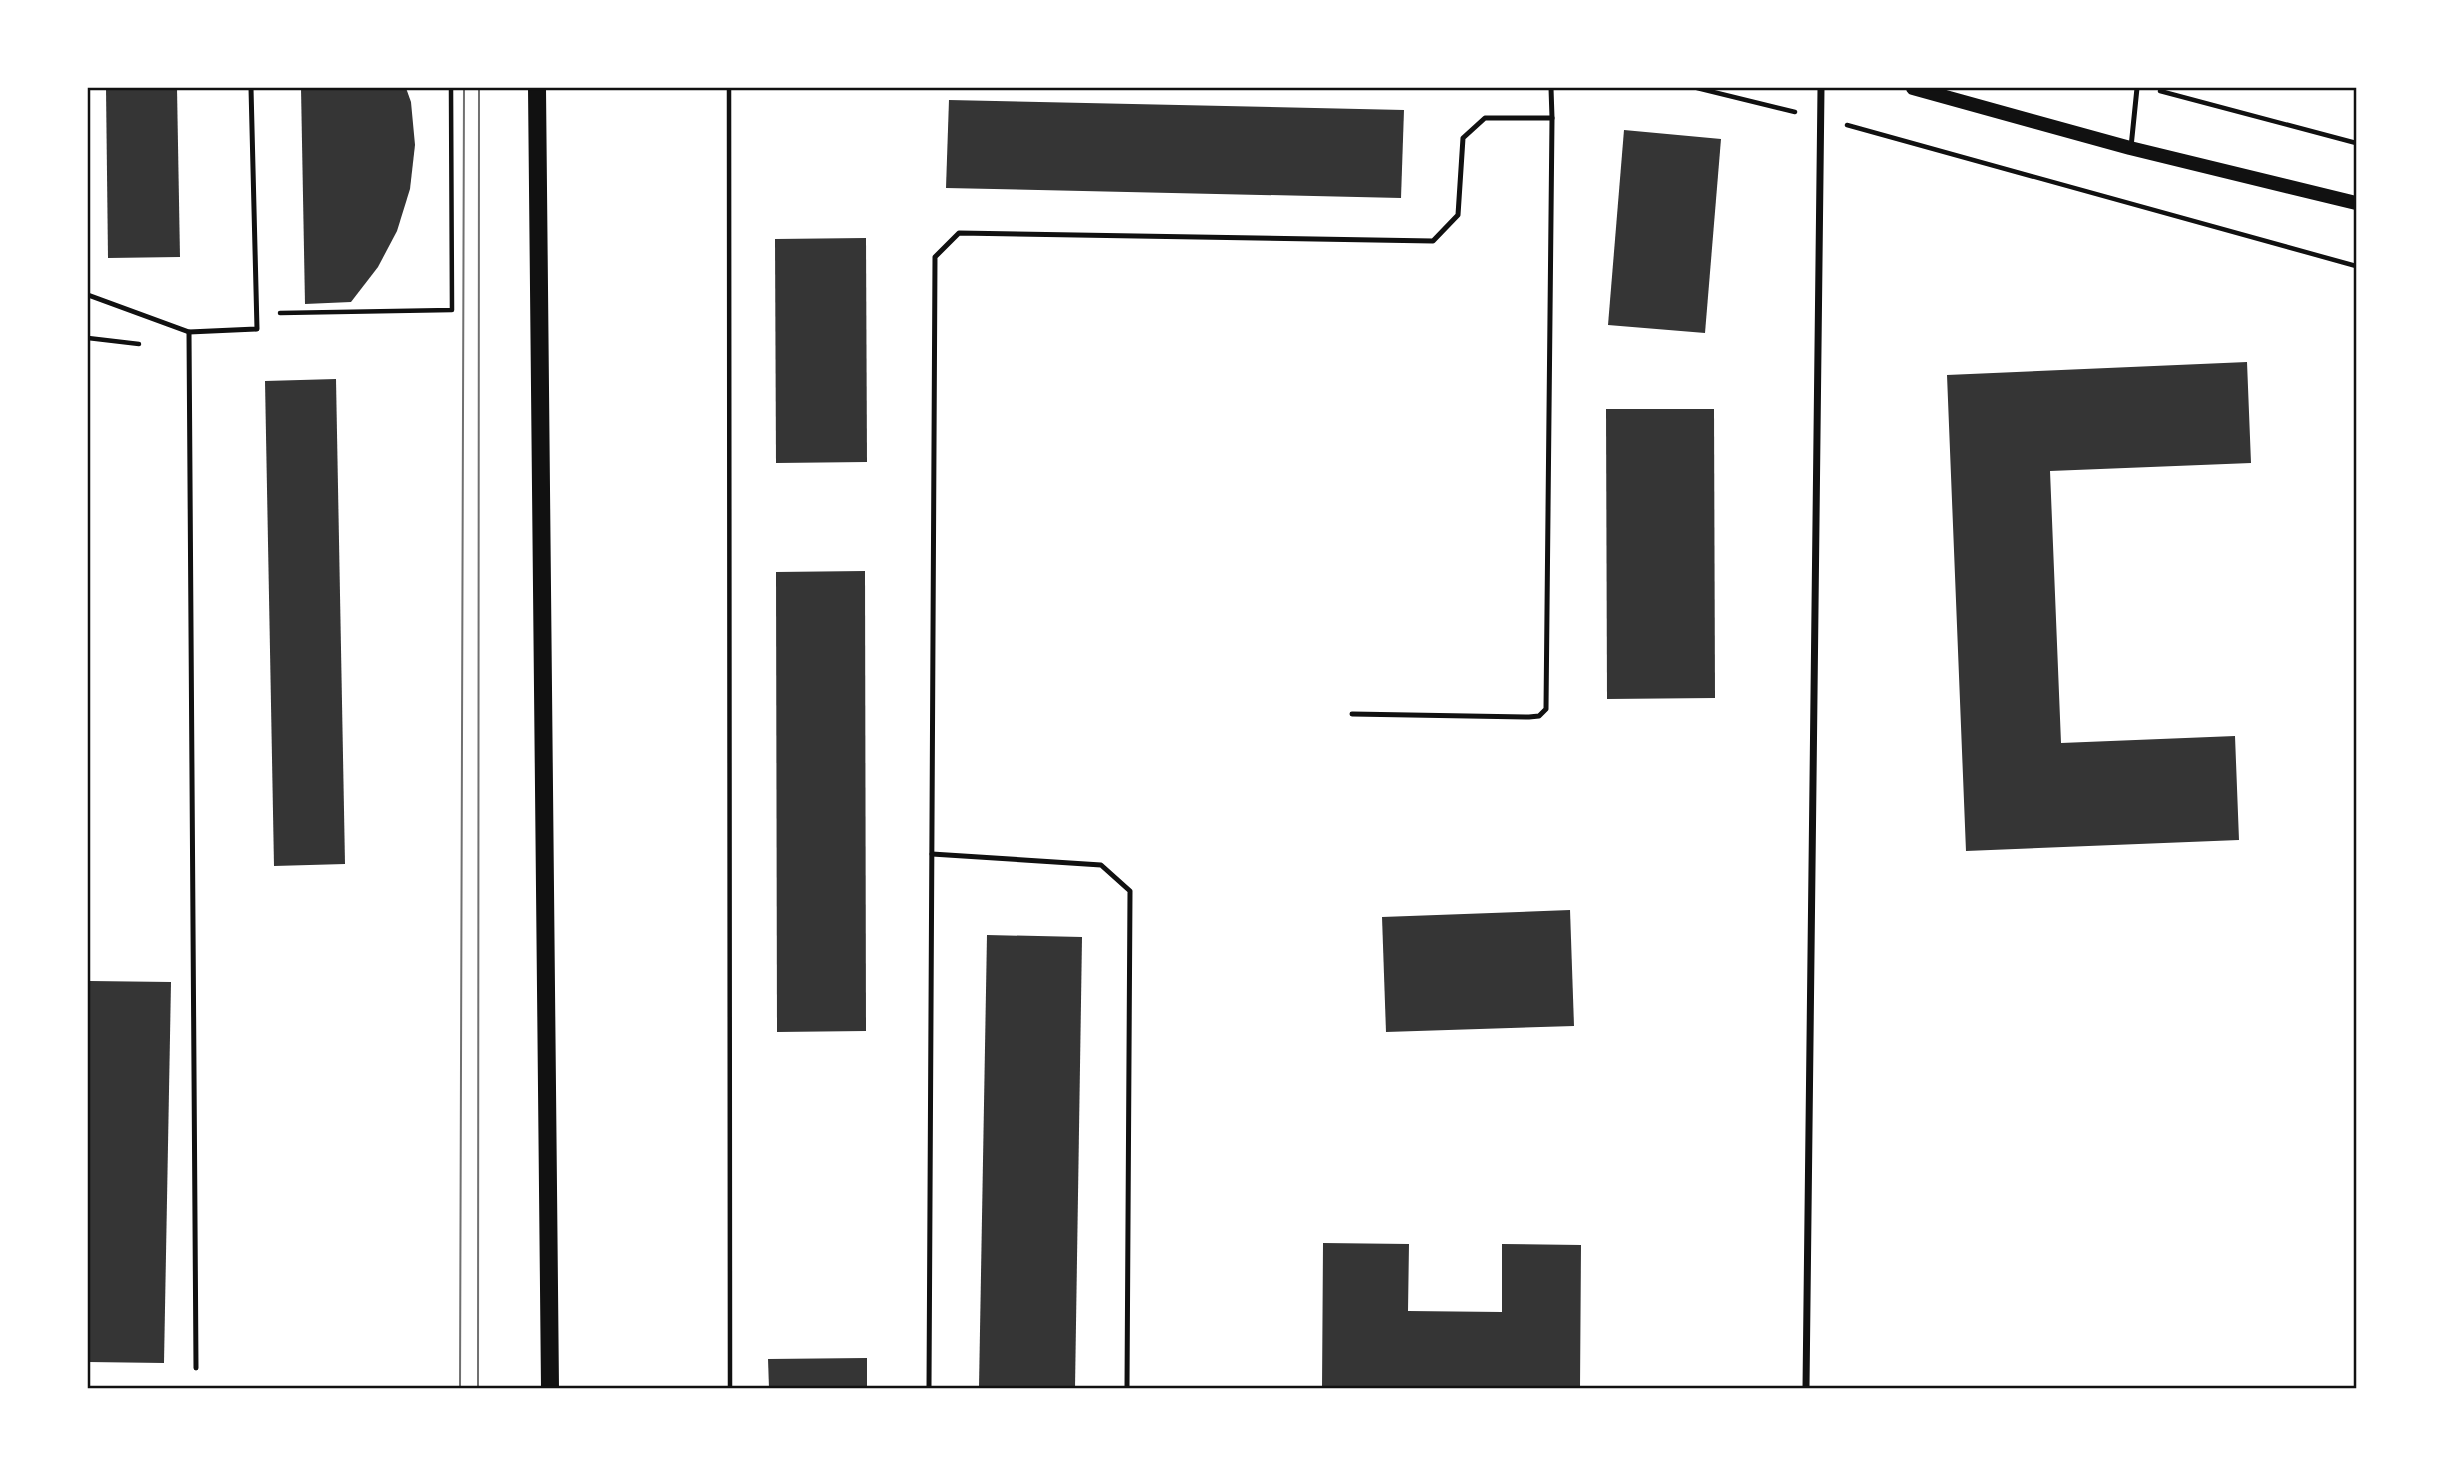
<svg xmlns="http://www.w3.org/2000/svg" width="2444" height="1476" font-family="'IBM Plex Sans',sans-serif">
<style>
.building{fill:#353535}
.lines{fill:none;stroke-linecap:round;stroke-linejoin:round}
.path{stroke:#111;stroke-width:4.5}
.service{stroke:#111;stroke-width:5}
.minor{stroke:#111;stroke-width:7}
.secondary{stroke:#111;stroke-width:14}
.primary{stroke:#111;stroke-width:18}
.tram{stroke:#707070;stroke-width:2}
.neatline{fill:none;stroke:#111;stroke-width:2.5}
</style>
<rect width="100%" height="100%" fill="#fff"/>
<g class="building">
<path d="M106,88H177L180,257L108,258Z"/>
<path d="M301,88H406L411,102L415,145L410,189L397,231L378,267L351,302L305,304Z"/>
<path d="M949,100L1404,110L1401,198L946,188Z"/>
<path d="M1624,130L1721,139L1705,333L1608,325Z"/>
<path d="M866,238L867,462L776,463L775,239Z"/>
<path d="M2247,362L2251,463L2050,471L2061,743L2235,736L2239,840L1966,851L1947,375Z"/>
<path d="M336,379L345,864L274,866L265,381Z"/>
<path d="M1606,409H1714L1715,698L1607,699Z"/>
<path d="M865,571L866,1031L777,1032L776,572Z"/>
<path d="M1570,910L1574,1026L1386,1032L1382,917Z"/>
<path d="M987,935L1082,937L1075,1388H979Z"/>
<path d="M90,981L171,982L164,1363L88,1362Z"/>
<path d="M1323,1243L1409,1244L1408,1311L1502,1312V1244L1581,1245L1580,1388H1322Z"/>
<path d="M867,1358V1388H769L768,1359Z"/>
</g>
<g class="lines">
<g class="path">
<path d="M729,88L730,1388"/>
<path d="M1697,88L1795,112"/>
<path d="M2160,91L2356,143"/>
<path d="M1847,125L2356,266"/>
<path d="M280,313L452,310L451,88"/>
<path d="M88,338L139,344"/>
</g>
<g class="service">
<path d="M1551,88L1552,118"/>
<path d="M2131,147L2137,88"/>
<path d="M88,295L189,332L257,329L251,88"/>
<path d="M189,332L196,1368"/>
<path d="M932,854L1101,865L1130,891L1127,1388"/>
<path d="M929,1388L935,257L959,233L1433,241L1458,215L1463,138L1485,118H1552L1546,709L1539,716L1529,717L1352,714"/>
</g>
<path class="minor" d="M1806,1388L1821,88"/>
<path class="secondary" d="M1913,88L2130,148L2356,203"/>
<path class="primary" d="M537,88L550,1388"/>
<g class="tram">
<path d="M460,1388L464,88"/>
<path d="M478,1388L479,88"/>
</g>
</g>
<rect width="2444" height="1476" fill="none" stroke="#ffffff" stroke-width="178"/>
<rect x="89" y="89" width="2266" height="1298" class="neatline"/>
</svg>
